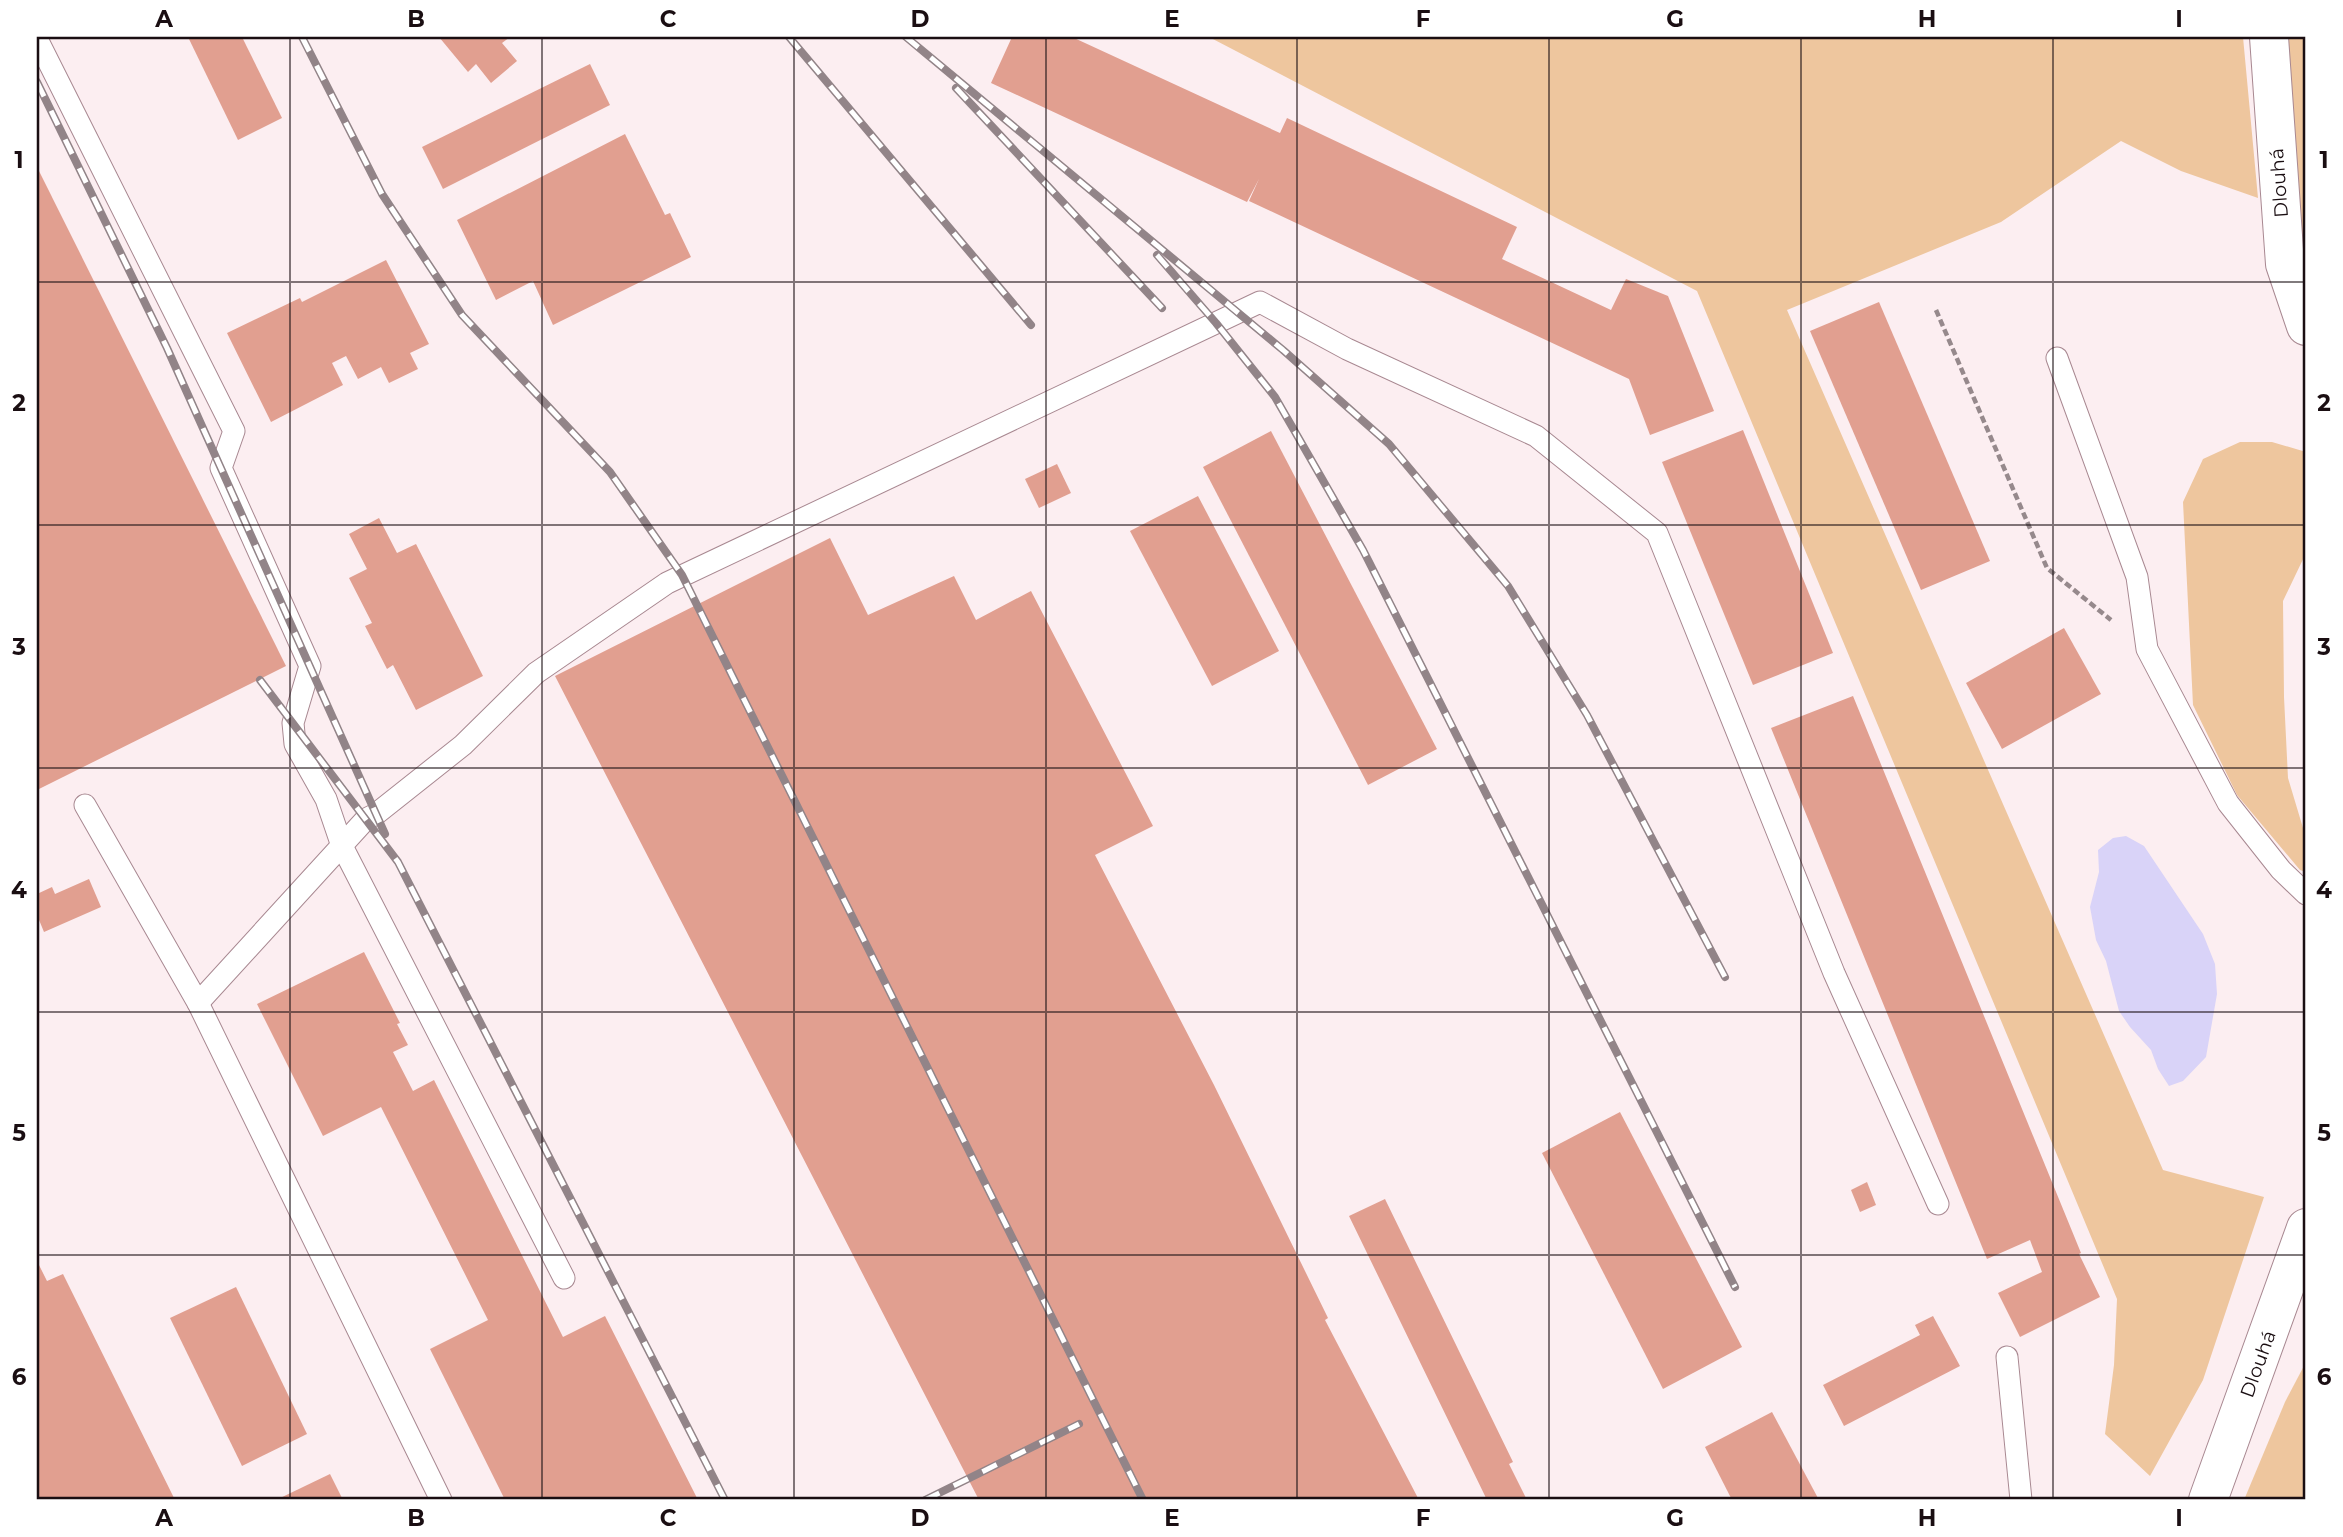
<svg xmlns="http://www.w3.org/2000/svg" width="2343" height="1537" font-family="Montserrat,sans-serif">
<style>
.green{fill:#eec69e}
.water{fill:#d9d3f8}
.building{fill:#e19f90}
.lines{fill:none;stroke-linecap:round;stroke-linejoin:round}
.lane-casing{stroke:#a88891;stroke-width:23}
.street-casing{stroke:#a88891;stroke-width:40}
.path{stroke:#96898c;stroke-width:4.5;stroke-dasharray:7 3.5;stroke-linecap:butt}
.lane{stroke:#fff;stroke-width:21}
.street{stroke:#fff;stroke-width:38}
.rail-casing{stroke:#928488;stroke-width:8}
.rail{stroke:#fff;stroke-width:5;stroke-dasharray:16;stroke-linecap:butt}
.grid{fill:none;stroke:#1a0e12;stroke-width:2;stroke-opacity:0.55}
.labels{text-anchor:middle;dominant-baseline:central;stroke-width:6;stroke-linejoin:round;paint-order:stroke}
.street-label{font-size:19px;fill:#1a0e12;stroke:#fff}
.neatline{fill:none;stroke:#1a0e12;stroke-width:2.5}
.grid-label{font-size:23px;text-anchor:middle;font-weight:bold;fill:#1a0e12}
</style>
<rect width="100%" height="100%" fill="#fceef1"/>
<g class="green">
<path d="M1209,37H2243L2258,198L2181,171L2121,141L2001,222L1787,310L2163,1170L2264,1197L2203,1380L2150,1476L2105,1434L2114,1365L2117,1299L1697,291Z"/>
<path d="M2283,37H2306V265L2286,166Z"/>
<path d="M2240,442H2272L2306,452V553L2283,601L2284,697L2288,778L2306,838V872L2300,870L2237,795L2193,705L2183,502L2203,459Z"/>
<path d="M2306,1362V1500H2244L2285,1402Z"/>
</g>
<path class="water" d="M2126,836L2144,846L2203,934L2215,964L2217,994L2206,1057L2183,1081L2169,1086L2158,1069L2151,1050L2130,1027L2119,1011L2106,961L2096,940L2090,907L2099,872L2098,850L2113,838Z"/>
<g class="building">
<path d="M188,37H242L282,118L238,140Z"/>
<path d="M439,37H510L502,43L517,61L491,83L476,64L468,72Z"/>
<path d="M1012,37H1072L1280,133L1287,118L1517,227L1502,259L1611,310L1626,279L1668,296L1714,411L1650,435L1629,379L1249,201L1259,179L1247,202L991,83Z"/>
<path d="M590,64L610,105L443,189L422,147Z"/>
<path d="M625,134L665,215L670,213L691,257L553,325L533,281L496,300L457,220Z"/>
<path d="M37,167L286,666L37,790Z"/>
<path d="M386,260L429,344L410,353L418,369L389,383L381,367L358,379L346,356L332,363L343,385L271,422L227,333L300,298L302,302Z"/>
<path d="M1879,302L1990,561L1921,590L1810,331Z"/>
<path d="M1743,430L1833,653L1753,685L1662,462Z"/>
<path d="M1271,431L1437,749L1368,785L1203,467Z"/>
<path d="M1057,464L1071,493L1039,508L1025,479Z"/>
<path d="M1198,496L1279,651L1212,686L1130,531Z"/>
<path d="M379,518L397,553L416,544L483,676L416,710L393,665L387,669L365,626L372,623L349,578L367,569L349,534Z"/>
<path d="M830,538L868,615L954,576L976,620L1031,591L1153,826L1095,855L1214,1085L1328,1318L1325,1320L1419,1500H979L555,676Z"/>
<path d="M2064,628L2101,694L2002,749L1966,683Z"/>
<path d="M1853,696L2081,1253L2079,1254L2100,1297L2020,1337L1998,1293L2042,1272L2030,1240L1987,1259L1771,728Z"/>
<path d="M89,879L101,907L44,932L37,915V894L52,887L55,894Z"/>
<path d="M364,952L400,1023L397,1024L408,1045L393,1052L413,1091L434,1080L563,1337L605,1316L698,1500H505L430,1349L488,1320L381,1107L323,1136L257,1004Z"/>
<path d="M1620,1112L1742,1347L1663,1389L1542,1153Z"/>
<path d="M1867,1182L1876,1205L1860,1212L1851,1190Z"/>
<path d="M1385,1199L1513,1462L1509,1464L1527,1500H1487L1349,1216Z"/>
<path d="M37,1261L47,1281L63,1274L175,1500H37Z"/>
<path d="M236,1287L307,1434L242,1466L170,1318Z"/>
<path d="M1933,1316L1960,1366L1844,1426L1823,1385L1920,1335L1915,1325Z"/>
<path d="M1772,1412L1819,1500H1732L1705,1447Z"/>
<path d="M330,1474L343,1500H276Z"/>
</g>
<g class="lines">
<g class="lane-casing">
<g id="lane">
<path d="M37,39L234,431L221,468L310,666L293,723L295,744L326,799L342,846L564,1278"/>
<path d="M2057,358L2137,577L2147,649L2228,803L2281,870L2306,894"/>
<path d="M85,805L198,1003L441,1500"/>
<path d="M198,1003L366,819L376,814L463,745L536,673L667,583L1260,302L1347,349L1536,436L1657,533L1834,973L1938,1204"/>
<path d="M2007,1357L2021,1500"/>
</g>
</g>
<g class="street-casing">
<g id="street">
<path d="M2269,37L2285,264L2306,326"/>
<path d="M2208,1500L2306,1228"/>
</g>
</g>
<path class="path" d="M1936,310L2047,568L2111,620"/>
<use href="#lane" class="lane"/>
<use href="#street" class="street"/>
<g class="rail-casing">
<g id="rail">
<path d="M302,37L382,194L462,315L610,472L682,575L1143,1500"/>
<path d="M789,37L1031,325"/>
<path d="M906,37L1283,350L1389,444L1508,586L1587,715L1725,977"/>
<path d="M37,82L167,348L385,834"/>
<path d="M956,88L1162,308"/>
<path d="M1157,255L1216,323L1275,397L1363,550L1735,1287"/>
<path d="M260,680L398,862L725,1500"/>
<path d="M925,1500L1079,1424"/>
</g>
</g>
<use href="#rail" class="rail"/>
</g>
<path class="grid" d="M290,37V1500M542,37V1500M794,37V1500M1046,37V1500M1297,37V1500M1549,37V1500M1801,37V1500M2053,37V1500M37,282H2306M37,525H2306M37,768H2306M37,1012H2306M37,1255H2306"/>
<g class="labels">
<g class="street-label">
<text transform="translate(2279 183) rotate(-94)">Dlouhá</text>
<text transform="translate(2258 1364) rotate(-70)">Dlouhá</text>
</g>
</g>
<rect width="2343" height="1537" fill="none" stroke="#ffffff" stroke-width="77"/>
<rect x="38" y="38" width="2266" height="1460" class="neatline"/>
<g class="grid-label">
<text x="164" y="27">A</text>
<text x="416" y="27">B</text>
<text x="668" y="27">C</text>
<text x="920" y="27">D</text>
<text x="1172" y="27">E</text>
<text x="1423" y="27">F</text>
<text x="1675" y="27">G</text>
<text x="1927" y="27">H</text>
<text x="2179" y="27">I</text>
<text x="19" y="168">1</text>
<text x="2324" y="168">1</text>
<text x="19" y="411">2</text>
<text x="2324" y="411">2</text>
<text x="19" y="655">3</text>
<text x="2324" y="655">3</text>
<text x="19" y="898">4</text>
<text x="2324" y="898">4</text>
<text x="19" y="1141">5</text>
<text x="2324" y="1141">5</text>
<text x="19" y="1385">6</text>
<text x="2324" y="1385">6</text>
<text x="164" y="1526">A</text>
<text x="416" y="1526">B</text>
<text x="668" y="1526">C</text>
<text x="920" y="1526">D</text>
<text x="1172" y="1526">E</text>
<text x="1423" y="1526">F</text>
<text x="1675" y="1526">G</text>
<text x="1927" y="1526">H</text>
<text x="2179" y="1526">I</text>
</g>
</svg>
